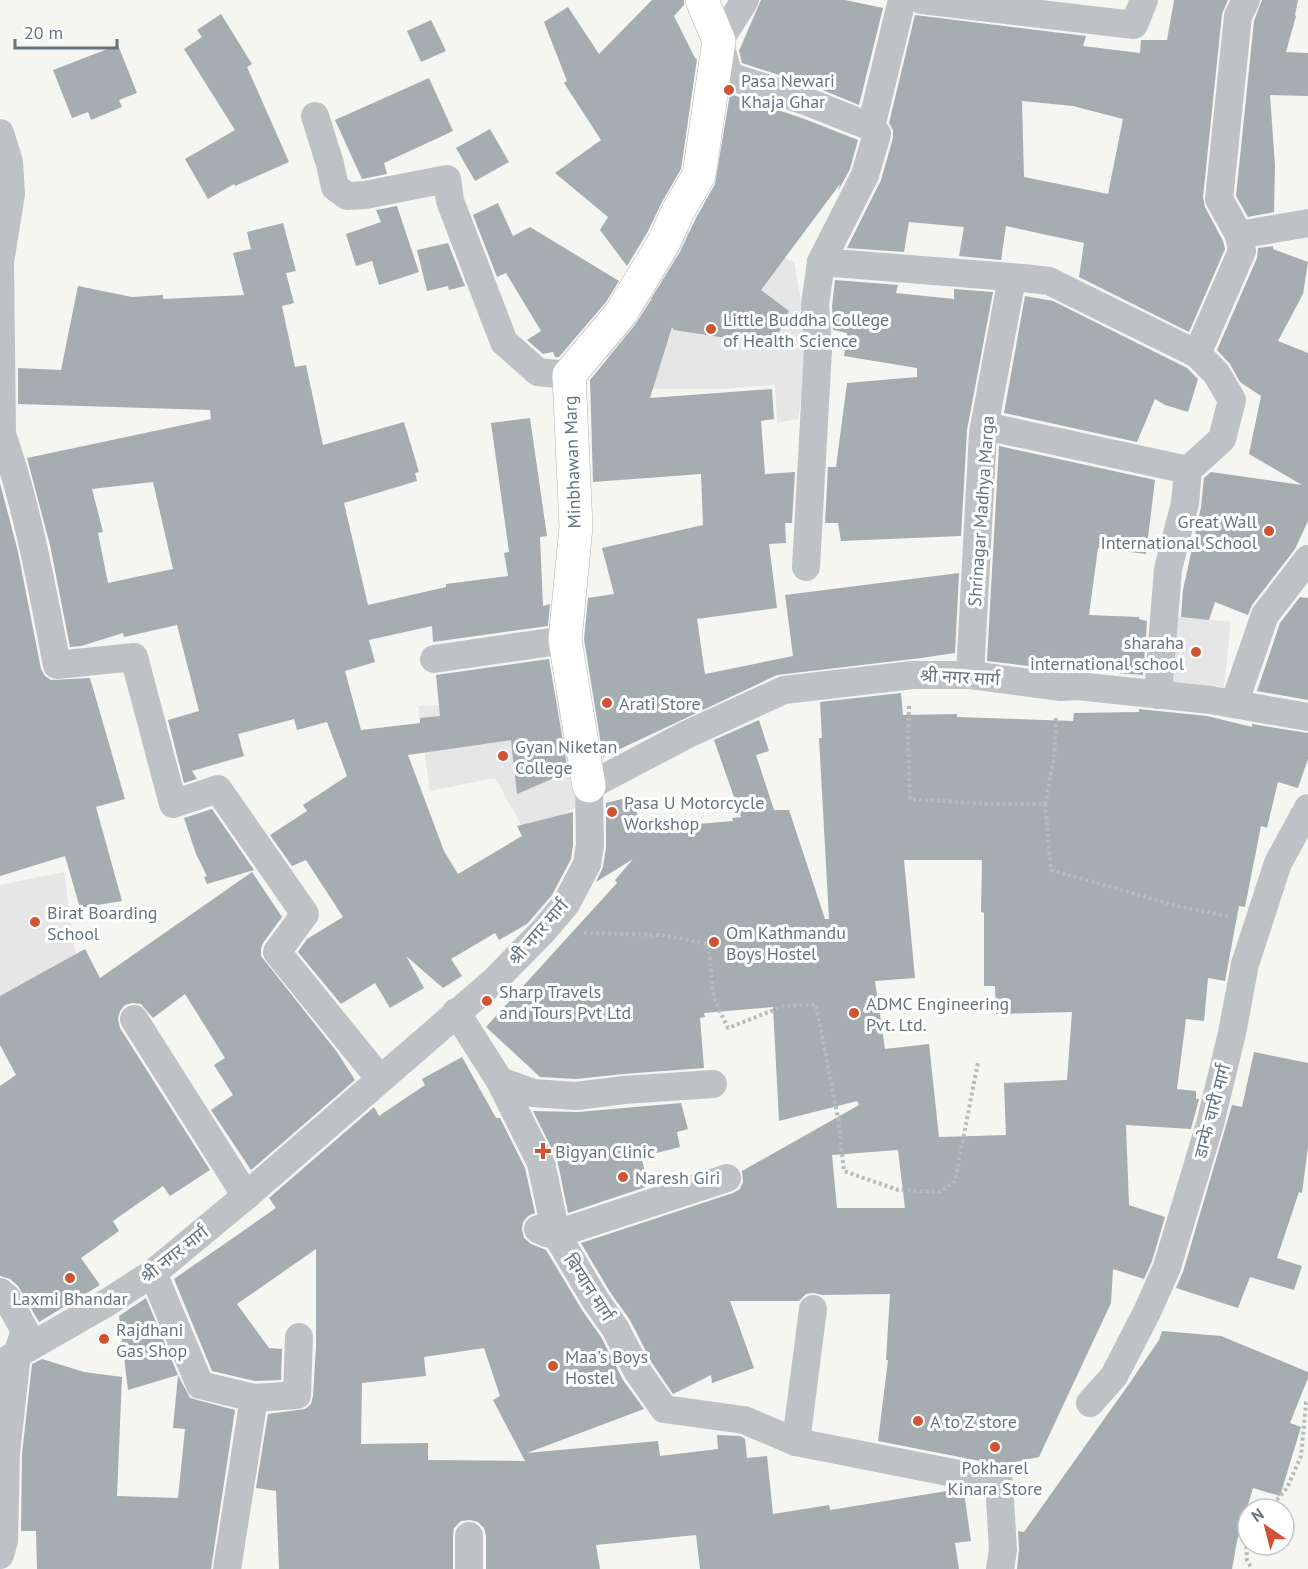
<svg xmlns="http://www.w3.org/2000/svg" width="1308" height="1569" font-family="'PT Sans','Noto Sans Devanagari',sans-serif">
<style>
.built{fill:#e5e6e5}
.building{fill:#a5adb1;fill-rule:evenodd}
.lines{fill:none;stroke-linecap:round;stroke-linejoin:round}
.secondary-casing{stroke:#b1b6b9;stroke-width:34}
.path{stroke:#b8bbbd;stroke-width:4;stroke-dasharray:3 3;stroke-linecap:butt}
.street{stroke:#bec2c5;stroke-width:28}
.secondary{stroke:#fff;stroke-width:33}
.poi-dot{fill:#d25334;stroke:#fff;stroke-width:2}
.labels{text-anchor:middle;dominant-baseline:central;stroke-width:6;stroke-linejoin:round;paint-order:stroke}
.poi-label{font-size:18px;fill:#677580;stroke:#fff;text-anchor:start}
.street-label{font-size:18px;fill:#677580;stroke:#fff}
</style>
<rect width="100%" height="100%" fill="#f5f5f1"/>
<g class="built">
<path d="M687,230L716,250L773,252L794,262L809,345L798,419L777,423L775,385L720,389H648L623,367L601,354Z"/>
<path d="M1169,616L1231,622L1224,687L1162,681Z"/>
<path d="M567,694L590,798L528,837L495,778L430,791L418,706L476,704Z"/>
<path d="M64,872L76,959L0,1001V885Z"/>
</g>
<g class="building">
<path d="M652,0H684V5L674,16L695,58L697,59L681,169L662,202L647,233L627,266L600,230L608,217L555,173L601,140L564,83L567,81L544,22L568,7L599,54Z"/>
<path d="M761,0H845L883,8L859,105L813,86L742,63L739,51Z"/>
<path d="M1174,0H1228L1222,14L1203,197L1205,207L1223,241L1225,249L1189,332L1079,277L1084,243L1006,226L1001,260L959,256L964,227L909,222L904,252L847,248L881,180L893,138V130L889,123L915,15L1086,36L1083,46L1140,53L1141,40H1167ZM1022,101L1073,106L1123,119L1108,194L1024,177Z"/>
<path d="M1262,0H1298L1295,15L1296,16L1286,52L1308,53V96L1270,95L1275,166L1274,212L1248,217L1236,196L1254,21Z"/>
<path d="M221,14L252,64L247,67L289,162L235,186L234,184L208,199L185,159L235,130L184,49L202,37L197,30Z"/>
<path d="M431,20L446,51L421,62L407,31Z"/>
<path d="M118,45L137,93L119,100L122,107L91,120L88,112L72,118L53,70Z"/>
<path d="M429,78L453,131L384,163L387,174L362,179L335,120Z"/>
<path d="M730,94L802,118L858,140L850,169L838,191L840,184L761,290L789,311L773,345L674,330L672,327L650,398L772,389L774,419L761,421L765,474L795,472L792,523H785L786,543L769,544L777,608L697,619L705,674L793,656L785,595L959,573L955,653L921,658L777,675L603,757L584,639L588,598L614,594L602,548L703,525L701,474L593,482L590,380L635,325L651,300L653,301L651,299L680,252L695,220L715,184Z"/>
<path d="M490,129L509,162L475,181L456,148Z"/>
<path d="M498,203L513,236L530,227L619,281L606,302L559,357H555L553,352L543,354L527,340L541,331L506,273L497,277L473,215Z"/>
<path d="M397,206L419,272L379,285L372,261L356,266L346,234L381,222L376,210Z"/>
<path d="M283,223L296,271L286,273L294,303L282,306L295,367L306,365L323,445L404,422L419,472L415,473L417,481L344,503L368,605L446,587V584L508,576L504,553L509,552L491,423L530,418L547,536L540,537L543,606L550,604L548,626L433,642L432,626L369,640L375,662L345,671L361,730L420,723V718L440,716L436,675L549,659L568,772L517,794L511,740L408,755L444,851L458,874L522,836L517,826L573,812V844L571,859L552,895L527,924L499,940L495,933L451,959L462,976L443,988L406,956L424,988L390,1008L375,983L341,1004L298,952L307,939L343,917L306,860L292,866L270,835L307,811L303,805L347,776L327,722L297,730L294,719L238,734L244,756L192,771L197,779L184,783L168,720L199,711L177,625L124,637L123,633L81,646L70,647L50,545L27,458L211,419L210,410L18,404V368L61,370L78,286L132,297L163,295V299L244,295L233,253L251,249L247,232ZM153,482L173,569L108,583L98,533L103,532L92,489Z"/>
<path d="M448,243L465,286L449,290L448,286L427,291L417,250Z"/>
<path d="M1273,246V249L1308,262L1303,294L1278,341L1308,353V521L1295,549L1252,605L1248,615L1215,602L1209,620L1181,617L1183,590L1201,507L1204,478L1211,472L1302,485L1249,454L1261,396L1240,382L1230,364L1217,350L1257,258L1258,248Z"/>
<path d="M835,280L898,285L896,293L954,299V289L993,292L967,430L961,536L841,541L838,523H825L828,467H836L847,383L917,377V368L844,356L847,333L833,330L832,306Z"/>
<path d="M1025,296L1053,301L1187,368L1198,379L1188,412L1165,405L1155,399L1137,442L1004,413Z"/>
<path d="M999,446L1155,480L1146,554L1098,548L1089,615L1139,617V619L1147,621L1143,675L1079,670L1054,669L987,661Z"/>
<path d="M0,483L18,552L41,669L45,676L51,680L90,678L125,799L96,807L122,901L80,908L65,856L0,876Z"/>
<path d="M1300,597L1308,598V700L1257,691L1280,623Z"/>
<path d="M901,693L903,715L957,714V717L1073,721L1074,713L1139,712V709L1207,716L1252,727V724L1308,733V759L1298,788L1278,782L1267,828L1261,826L1245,907L1239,906L1225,981L1208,978L1204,1021L1186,1019L1177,1089L1196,1091V1099H1199L1191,1129L1126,1125L1129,1205L1165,1217L1152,1261L1144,1279L1113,1269L1111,1303L1039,1457L1000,1465L878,1441L888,1360H886L890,1294L822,1295L814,1293L806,1294L799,1301H730L754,1368L712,1383L711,1375L673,1394L652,1363L630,1320L610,1292L581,1243L733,1193L740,1189L743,1182L742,1171L859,1105L857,1101L779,1121L773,1007L704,1013L705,1017L700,1018L704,1068L623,1074L576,1079L540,1077L486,1027L617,883L615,880L633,859L596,882L603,867L606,848V803L634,796L640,829L733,821L732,818L741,817L714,740L759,720L769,751L756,755L774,810H789L825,919H829L819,738H822L820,702ZM904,860H982L981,912L984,913V986H995L996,1014L1072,1012L1067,1080L1004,1083L1006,1135L939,1137L929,1044L885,1049L875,981L915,978ZM898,1150L905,1208H837L832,1155Z"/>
<path d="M212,809L254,870L207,884L204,877L207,876L196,854L184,818Z"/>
<path d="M252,872L282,917L263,943L261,949V956L337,1052L355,1080L251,1170L211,1110L233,1095L214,1065L225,1058L185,994L153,1018L141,1004L133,1003L125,1005L120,1011L118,1019L120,1028L210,1170L170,1196L163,1186L113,1221L119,1231L81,1258L100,1285L39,1322L18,1286L10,1279L0,1276V1086L16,1075L0,1045V996L85,949L100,978Z"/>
<path d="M1254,1052L1308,1063V1147L1302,1193L1299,1192L1277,1258L1302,1266L1294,1290L1250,1277L1238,1308L1176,1288L1183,1272L1232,1105L1242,1107Z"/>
<path d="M462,1057L496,1118H500L525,1168L535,1213L528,1216L523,1222L522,1229L524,1238L531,1244L546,1250L582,1310L601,1337L623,1380L644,1409L527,1453L658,1441L660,1456L718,1449L717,1435L740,1436L745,1439L747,1458L767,1456L773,1514L829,1505L830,1510L953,1490L964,1492L971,1541L955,1543L959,1569H700L696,1535L596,1545L600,1569H486V1536L484,1528L478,1522L470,1520L461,1521L454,1528L453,1536V1569H279L276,1491L256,1488L268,1414L305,1409L311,1404L313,1396L316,1346V1249L237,1304L269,1348L282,1349L281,1380L255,1381L212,1371L174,1279L276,1208L269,1198L374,1107L379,1116L425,1085L422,1079ZM484,1348L500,1396L493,1400L525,1461L428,1460V1443L361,1444L362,1383L426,1376L424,1357Z"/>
<path d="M681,1103L688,1129L677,1132L680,1147L641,1157L649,1186L568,1213L557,1159L533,1111L578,1112Z"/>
<path d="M146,1298L178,1375L128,1390L119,1316Z"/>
<path d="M1162,1331L1221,1336L1308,1372V1378L1290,1423L1301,1427L1280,1496L1253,1488L1237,1541L1232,1569H1017L1019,1549L1018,1531L1024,1532L1129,1384L1159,1340Z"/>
<path d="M42,1359L84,1372L122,1377L117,1496L178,1498L185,1429L173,1428L178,1375L190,1398L235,1410L211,1569H37L36,1531H21L22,1454L32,1364Z"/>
</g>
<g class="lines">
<g class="secondary-casing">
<path id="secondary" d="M589,786L565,640L576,527L569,375L621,313L664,242L678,211L699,175L719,41L702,0"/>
</g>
<g class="path">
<path d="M909,706L908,743L910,799L988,804H1045L1054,758L1056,716"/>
<path d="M1045,804L1051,870L1181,907L1228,916"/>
<path d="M584,933L662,935L708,944L714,999L728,1028L784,1006L816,1005L838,1118L844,1171L898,1190L940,1192L955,1181L978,1062"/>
<path d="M1269,1509L1287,1488L1301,1456L1306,1403L1308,1401"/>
<path d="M1248,1535L1246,1537L1247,1560L1252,1569"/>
</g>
<g class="street">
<path d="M745,0L719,41L729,76L808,102L871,127L902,0"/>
<path d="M922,0L1134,25L1144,0"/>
<path d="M315,116L330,164L335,187L347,196L365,195L447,179L450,201L504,342L538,372L569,375"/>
<path d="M0,133L9,162L11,194L0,262"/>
<path d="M1239,235L1308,223"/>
<path d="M0,262L2,434C28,509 42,588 57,665L134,657L173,804L218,789L305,914L277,952L380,1079"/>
<path d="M821,262L1023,278L1049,281L1197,354"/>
<path d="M985,426L1188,470"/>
<path d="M806,567L818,349L815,305L821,262L865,175L877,134L871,127"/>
<path d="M434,659L565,640"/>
<path d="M970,675L983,433L1012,278"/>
<path d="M1158,695L1168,569L1185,503L1188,470L1222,439L1232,400L1216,373L1197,354L1242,251L1239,235L1219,199L1238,16L1246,0"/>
<path d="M1234,704L1265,615L1308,559"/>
<path d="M456,1012L500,1081L541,1163L556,1234L596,1301L615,1328L638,1372L664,1409L744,1420L796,1442L999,1482L1003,1550L1000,1569"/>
<path d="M134,1019L246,1196"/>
<path d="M500,1081L533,1093L576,1096L624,1090L713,1084"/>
<path d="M538,1229L546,1233L556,1234L727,1178"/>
<path d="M153,1273L200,1385L254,1398L227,1569"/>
<path d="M0,1292L7,1298L25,1331L17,1354L6,1453L4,1541L0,1555"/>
<path d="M0,1364L108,1302L153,1273L246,1196L494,981L544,930L566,904L587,864L590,845L589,786L688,734L784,690L913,675H970L1061,687L1077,686L1211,700L1308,717"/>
<path d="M254,1398L297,1395L299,1337"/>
<path d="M1090,1403L1114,1376L1147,1312L1167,1267L1210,1124L1232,1033L1245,964L1278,863L1308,808"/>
<path d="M796,1442L813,1309"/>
<path d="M469,1569V1536"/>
</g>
<use href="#secondary" class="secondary"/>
</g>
<g class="poi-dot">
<circle cx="729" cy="90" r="6"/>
<circle cx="711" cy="329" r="6"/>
<circle cx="1269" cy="531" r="6"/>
<circle cx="1196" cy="652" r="6"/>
<circle cx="607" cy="703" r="6"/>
<circle cx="503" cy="756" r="6"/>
<circle cx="612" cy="812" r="6"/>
<circle cx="35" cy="922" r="6"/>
<circle cx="714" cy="942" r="6"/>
<circle cx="487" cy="1001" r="6"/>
<circle cx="854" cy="1013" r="6"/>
<path d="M540 1142h6v6h6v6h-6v6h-6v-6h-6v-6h6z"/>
<circle cx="623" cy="1177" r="6"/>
<circle cx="70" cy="1278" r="6"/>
<circle cx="104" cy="1339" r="6"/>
<circle cx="553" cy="1366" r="6"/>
<circle cx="918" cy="1421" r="6"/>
<circle cx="995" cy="1447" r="6"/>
</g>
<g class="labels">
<g class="poi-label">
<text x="741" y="80">Pasa Newari<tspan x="741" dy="21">Khaja Ghar</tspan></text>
<text x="723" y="319">Little Buddha College<tspan x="723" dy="21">of Health Science</tspan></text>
<text x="1257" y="521" text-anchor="end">Great Wall<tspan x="1257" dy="21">International School</tspan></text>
<text x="1184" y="642" text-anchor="end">sharaha<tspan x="1184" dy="21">international school</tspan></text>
<text x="619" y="703">Arati Store</text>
<text x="515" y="746">Gyan Niketan<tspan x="515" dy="21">College</tspan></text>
<text x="624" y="802">Pasa U Motorcycle<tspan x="624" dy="21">Workshop</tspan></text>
<text x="47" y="912">Birat Boarding<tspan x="47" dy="21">School</tspan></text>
<text x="726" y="932">Om Kathmandu<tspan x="726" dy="21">Boys Hostel</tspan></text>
<text x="499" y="991">Sharp Travels<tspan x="499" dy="21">and Tours Pvt Ltd</tspan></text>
<text x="866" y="1003">ADMC Engineering<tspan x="866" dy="21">Pvt. Ltd.</tspan></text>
<text x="555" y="1151">Bigyan Clinic</text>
<text x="635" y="1177">Naresh Giri</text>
<text x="70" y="1298" text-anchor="middle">Laxmi Bhandar</text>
<text x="116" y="1329">Rajdhani<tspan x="116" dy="21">Gas Shop</tspan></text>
<text x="565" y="1356">Maa's Boys<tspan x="565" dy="21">Hostel</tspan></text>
<text x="930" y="1421">A to Z store</text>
<text x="995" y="1467" text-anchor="middle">Pokharel<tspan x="995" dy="21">Kinara Store</tspan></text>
</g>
<g class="street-label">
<text transform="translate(572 462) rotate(-92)">Minbhawan Marg</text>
<text transform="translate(981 511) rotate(-86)">Shrinagar Madhya Marga</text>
<text transform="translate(960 677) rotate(3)">श्री नगर मार्ग</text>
<text transform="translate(538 932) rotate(-49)">श्री नगर मार्ग</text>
<text transform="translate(1212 1111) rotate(-75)">डान्फे चारी मार्ग</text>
<text transform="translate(174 1254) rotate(-38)">श्री नगर मार्ग</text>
<text transform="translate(589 1287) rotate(57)">बिग्यान मार्ग</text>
</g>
</g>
<g transform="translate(1266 1527) rotate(325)"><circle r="28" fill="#ffffff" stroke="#c2c8cc" stroke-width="1.5"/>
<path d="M0-4.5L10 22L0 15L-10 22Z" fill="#d25334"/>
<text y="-9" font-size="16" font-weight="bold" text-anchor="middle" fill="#677580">N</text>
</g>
<path d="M15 39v9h102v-9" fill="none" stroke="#677580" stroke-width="3"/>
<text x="24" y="39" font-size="18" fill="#677580" stroke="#ffffff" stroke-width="4.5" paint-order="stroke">20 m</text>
</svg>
